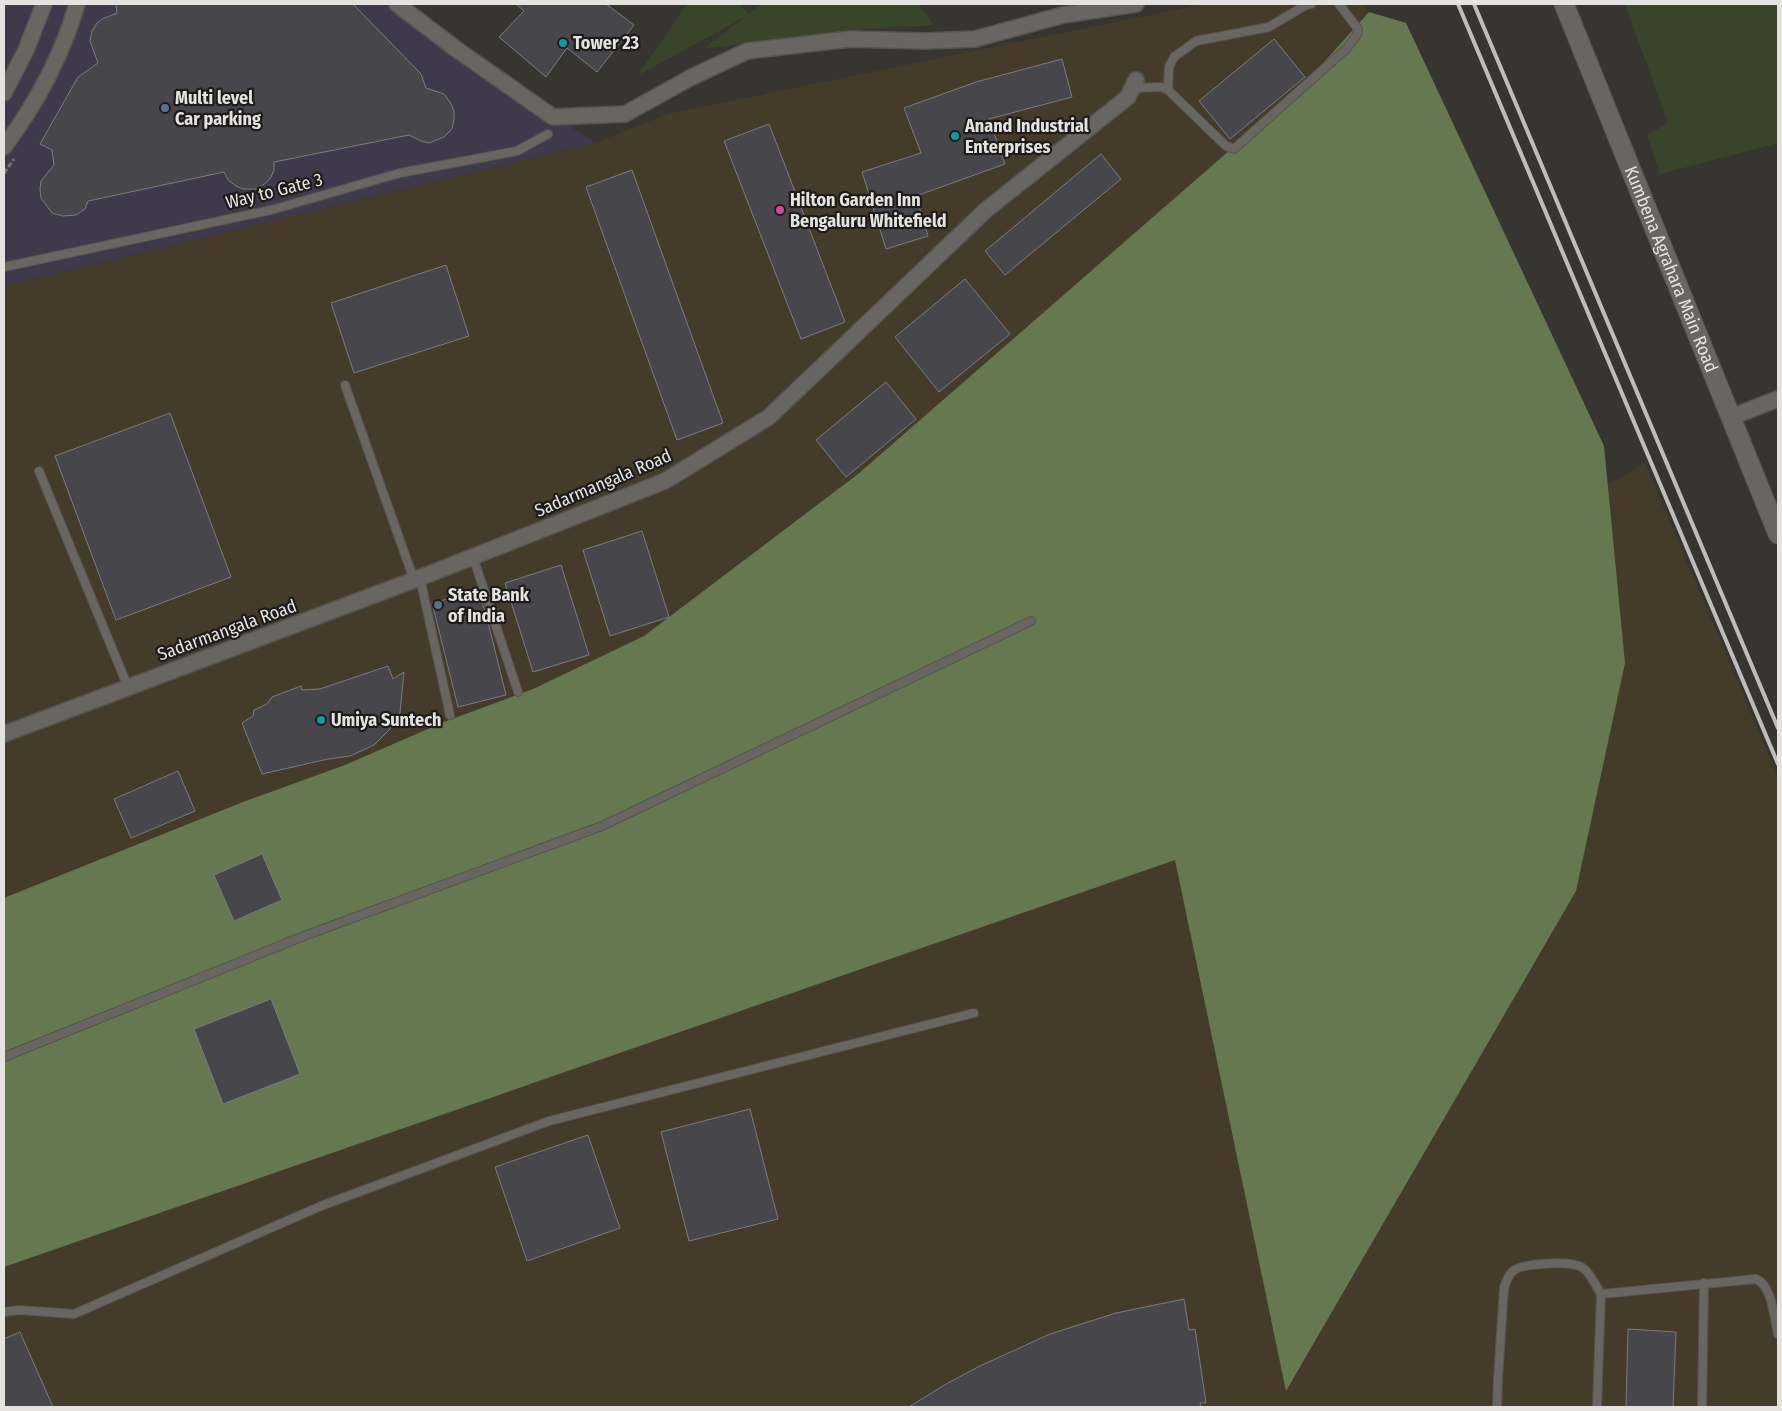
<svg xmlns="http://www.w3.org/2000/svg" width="1782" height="1411" viewBox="0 0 1782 1411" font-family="'Fira Sans Condensed',sans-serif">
<rect width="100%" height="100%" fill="#373530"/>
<path fill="#3e3a4b" d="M4,4H404L456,49L595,143L4,286Z"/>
<path fill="#453b2b" d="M1204,4H1364L1369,12L1406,23L1604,446L1607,485L1645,463L1778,777V1407H4V286L595,143L667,114Z"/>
<g fill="#39452a">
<path d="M687,4H739L749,14L762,4H919L934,25L847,30L703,49L745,17L638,75Z"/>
<path d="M1625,4H1778V143L1660,174L1647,135L1668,123Z"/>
</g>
<path fill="#667850" d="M1369,12L1406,23L1604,446L1625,663L1576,891L1286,1391L1175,860L4,1267V898L243,802L345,765L444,722L533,689L644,636L858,474L1300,89Z"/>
<g fill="#46464b" stroke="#7b7b80">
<path d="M116,4H353L421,74L426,88L444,94L450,102L454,111V120L452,129L444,137L429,143L421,141L409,135L274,162V170L271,177L267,182L257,189H243L236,186L229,181L224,172L88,201L85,209L76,215L63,216L52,213L41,198L40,189L41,181L54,165L52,150L40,144L78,77L98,63L90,41L92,31L97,23L102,19L117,13Z"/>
<path d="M516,4H606L634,25L597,72L567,48L546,77L499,37L524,11Z"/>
<path d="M1274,39L1305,77L1230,139L1199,101Z"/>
<path d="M1062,59L1072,97L989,119L1005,164L916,196L928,236L886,249L862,172L921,153L904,108L976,82Z"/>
<path d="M769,124L845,322L801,339L724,141Z"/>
<path d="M1101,154L1121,179L1005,275L985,251Z"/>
<path d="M632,170L723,423L677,440L586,187Z"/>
<path d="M446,265L469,336L354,373L331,303Z"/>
<path d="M965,279L1010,334L939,392L895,337Z"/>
<path d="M886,382L916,419L846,477L816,440Z"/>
<path d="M170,413L231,577L116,620L55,456Z"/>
<path d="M642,531L669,617L610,636L583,550Z"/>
<path d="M561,565L589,655L533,672L505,583Z"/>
<path d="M478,591L486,614L506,695L458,707L432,603Z"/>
<path d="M388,666L393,679L404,672L400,713L390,729L374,745L350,756L328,759L262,774L242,723L253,716L254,710L267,704L272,697L301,686L302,690L320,689Z"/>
<path d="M178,771L195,811L131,838L114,799Z"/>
<path d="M262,854L282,900L234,921L214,875Z"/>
<path d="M271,999L300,1074L223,1104L194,1029Z"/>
<path d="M750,1109L778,1219L689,1241L661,1132Z"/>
<path d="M588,1135L620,1228L527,1261L495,1167Z"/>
<path d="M1184,1299L1189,1330L1195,1329L1206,1403H1200L1201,1407H909L946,1384L980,1366L1050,1334L1116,1313Z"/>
<path d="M1628,1329L1676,1332L1673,1407H1626Z"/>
<path d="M20,1332L53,1407H4V1339Z"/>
</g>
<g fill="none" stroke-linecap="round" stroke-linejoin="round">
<g stroke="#565450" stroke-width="10">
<g id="service">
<path d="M1133,88L1161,87L1168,90L1226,146L1234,149L1346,49L1357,35L1358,29L1339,4"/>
<path d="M1168,90L1169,67L1174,57L1196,41L1269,27L1306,5L1311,4"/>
<path d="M4,267L271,210L400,173L517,151L548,134"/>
<path d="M345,385L414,580"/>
<path d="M39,471L128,687"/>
<path d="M473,557L518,692"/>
<path d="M420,578L450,715"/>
<path d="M4,1057L304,936L602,826L1031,621"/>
<path d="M4,1312L19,1310L74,1314L321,1206L549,1121L974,1013"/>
<path d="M1497,1407L1498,1379L1504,1288C1506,1282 1508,1275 1513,1271C1524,1263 1572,1260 1583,1268C1591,1274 1596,1286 1601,1294"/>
<path d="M1597,1407L1601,1294L1756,1279C1772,1285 1774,1318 1778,1334"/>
<path d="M1702,1407L1704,1283"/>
</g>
</g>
<g stroke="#565450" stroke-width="18">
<g id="minor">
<path d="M397,4L456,49L553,117L625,114L690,78L747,51L850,39L924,41L975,39L1063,15L1136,4"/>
<path d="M4,93L26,50L44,4"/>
<path d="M4,147C36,104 62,56 77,4"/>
<path d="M1731,417L1778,399"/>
<path d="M4,734L414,580L665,481L769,417L986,210L1128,97L1136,80"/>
</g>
</g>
<g stroke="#565450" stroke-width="21">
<g id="tertiary">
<path id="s1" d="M1564,4L1778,534"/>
</g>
</g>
<path stroke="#767470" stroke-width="3" stroke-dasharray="5 2.5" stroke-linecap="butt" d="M4,173L14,159"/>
<use href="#service" stroke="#696661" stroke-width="8"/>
<use href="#minor" stroke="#696661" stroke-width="15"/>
<use href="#tertiary" stroke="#696661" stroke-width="19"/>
<g stroke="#bfbdb9" stroke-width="4">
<path d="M1458,4L1778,764"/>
<path d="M1474,4L1778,728"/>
</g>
</g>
<g fill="#0f9aa8" stroke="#1e1c1a" stroke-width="2">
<circle cx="563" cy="43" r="5"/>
<circle cx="955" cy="136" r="5"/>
<circle cx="321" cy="720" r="5"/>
</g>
<g fill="#5c6f8a" stroke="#1e1c1a" stroke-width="2">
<circle cx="165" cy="108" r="5"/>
<circle cx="438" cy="605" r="5"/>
</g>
<circle fill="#d1479c" stroke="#1e1c1a" stroke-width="2" cx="780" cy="210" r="5"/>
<g text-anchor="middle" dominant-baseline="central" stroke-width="4.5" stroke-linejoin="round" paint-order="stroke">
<g font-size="18" font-weight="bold" fill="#e5e3e0" stroke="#1e1c1a" text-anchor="start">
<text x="573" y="43">Tower 23</text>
<text x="175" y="98">Multi level<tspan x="175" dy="21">Car parking</tspan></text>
<text x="965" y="126">Anand Industrial<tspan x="965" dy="21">Enterprises</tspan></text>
<text x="790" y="200">Hilton Garden Inn<tspan x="790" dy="21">Bengaluru Whitefield</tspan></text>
<text x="448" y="595">State Bank<tspan x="448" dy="21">of India</tspan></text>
<text x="331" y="720">Umiya Suntech</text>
</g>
<g font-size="18" fill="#e5e3e0" stroke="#1e1c1a">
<text transform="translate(274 191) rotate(-14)">Way to Gate 3</text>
<text stroke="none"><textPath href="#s1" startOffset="286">Kumbena Agrahara Main Road</textPath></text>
<text transform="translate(603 483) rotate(-23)">Sadarmangala Road</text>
<text transform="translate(227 630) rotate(-20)">Sadarmangala Road</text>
</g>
</g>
<rect width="1782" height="1411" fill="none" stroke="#e5e3e0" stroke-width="10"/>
</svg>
